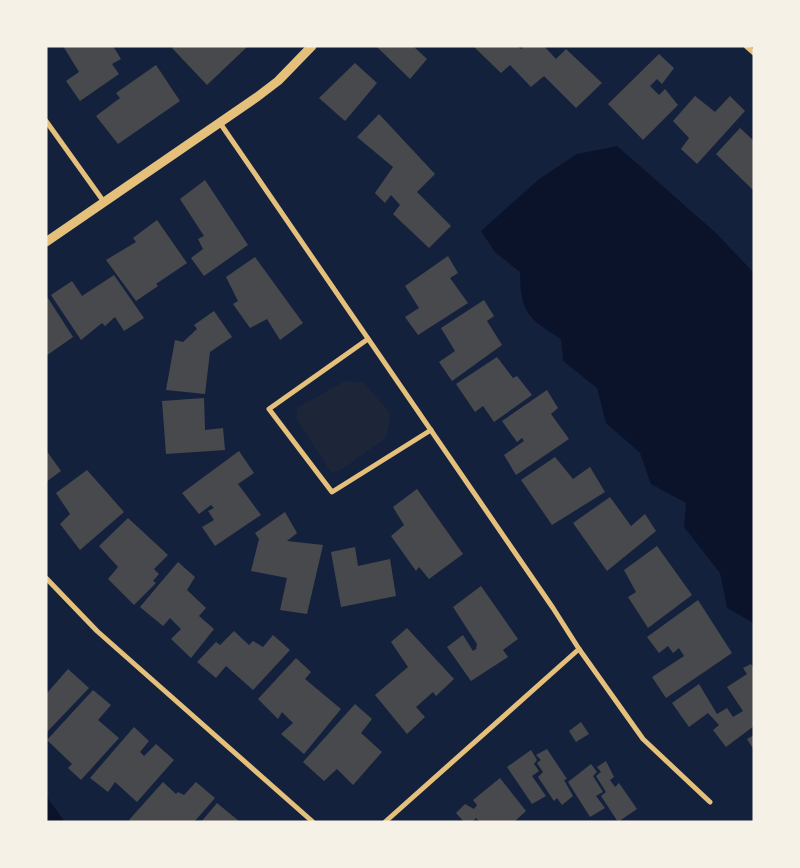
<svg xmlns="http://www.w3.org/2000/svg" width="800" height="868" viewBox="0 0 800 868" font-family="Literata,serif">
<rect width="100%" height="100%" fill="#14213d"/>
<path fill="#1d2539" d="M345,381L363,382L391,414L386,438L339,471L331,472L297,420V408Z"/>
<g fill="#0b132b">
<path d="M617,146L716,233L754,273V623L727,608L720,573L684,527L686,503L651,484L640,453L606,423L597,388L563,361L561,339C528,318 520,313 520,272L495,252L481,231L539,179L577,154Z"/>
<path d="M46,796L47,797L65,822H46Z"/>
</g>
<g fill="#48494c">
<path d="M63,46H113L121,59L112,64L119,74L80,101L66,81L79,72Z"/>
<path d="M175,46H248L207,85L172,48Z"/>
<path d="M376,46H413L427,59L410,79Z"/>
<path d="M473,46H517L521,49L524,46H544L556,59L566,49L602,83L576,108L544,76L531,87L510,65L501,73Z"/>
<path d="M659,54L674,68L662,84L657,79L650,86L659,95L665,89L678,105L643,140L608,104Z"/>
<path d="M355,63L377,83L345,121L319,98Z"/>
<path d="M156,65L180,101L118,144L96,116L120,98L116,93Z"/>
<path d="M695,96L715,112L730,96L745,111L697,164L681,149L689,138L673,121Z"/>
<path d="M379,114L435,174L417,192L451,226L429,248L393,214L400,205L391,195L385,203L375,193L393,167L357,137Z"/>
<path d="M740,128L754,141V191L716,154Z"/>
<path d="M205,180L248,245L204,276L191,258L203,249L198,239L204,236L180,199Z"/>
<path d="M157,220L187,263L156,284L158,286L136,301L106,260L136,242L133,238Z"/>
<path d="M448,256L458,273L450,278L468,303L418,335L405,317L419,308L405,286Z"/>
<path d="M255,257L303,323L280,340L267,319L250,328L233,304L238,301L226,277Z"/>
<path d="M114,275L144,318L124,331L115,317L105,326L102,323L81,340L51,295L72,281L82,296Z"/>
<path d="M46,295L73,337L46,356Z"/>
<path d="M484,300L494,316L487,321L502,345L452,381L439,362L455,351L441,328Z"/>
<path d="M214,311L232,337L210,352L205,394L166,390L175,340L183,342L197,329L194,325Z"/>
<path d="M497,357L513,378L517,376L532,395L494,422L483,406L475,412L456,384Z"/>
<path d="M547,390L558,408L551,414L569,439L516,475L504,455L524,441L522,438L517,442L502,421Z"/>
<path d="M204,398L205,430L223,428L225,450L166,454L162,401Z"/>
<path d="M46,450L61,471L46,482Z"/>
<path d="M239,451L254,473L238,484L261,515L215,546L202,527L214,520L208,511L214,508L211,505L199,514L182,493Z"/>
<path d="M555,457L573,479L590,467L605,492L552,525L521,480Z"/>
<path d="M87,470L124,512L80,550L60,524L70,514L56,493Z"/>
<path d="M417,489L463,554L429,579L419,567L416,571L391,536L404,525L393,507Z"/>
<path d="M610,497L631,526L645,514L656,531L607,571L573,523Z"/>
<path d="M285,512L297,533L287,541L323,545L307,614L280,610L287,578L251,571L259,539L255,533Z"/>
<path d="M128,518L168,555L154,569L159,574L153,581L156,583L134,605L108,579L118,567L99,546Z"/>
<path d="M657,546L692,595L648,628L628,597L636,592L624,570Z"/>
<path d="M355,547L358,566L390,559L396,596L341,607L331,552Z"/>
<path d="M178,562L195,577L187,590L206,608L199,616L214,629L191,658L171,639L181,629L170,618L163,626L140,607Z"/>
<path d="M481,586L518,639L503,650L508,657L471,681L447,647L463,635L473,651L476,649L477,644L453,607Z"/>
<path d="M698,600L732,653L666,698L652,677L684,656L679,648L673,653L668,646L659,653L647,637Z"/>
<path d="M407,628L454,679L436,696L433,692L416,707L425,717L407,734L375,695L408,667L391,642Z"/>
<path d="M234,631L249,645L253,641L263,647L273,635L290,650L253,690L226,666L216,678L197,662L216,642L220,645Z"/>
<path d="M296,658L311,672L305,679L341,709L304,754L281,734L293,723L282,712L278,719L258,699Z"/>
<path d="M751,664L754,668V726L726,747L713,730L719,725L708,713L689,727L672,703L699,684L717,714L727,708L733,717L743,711L727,687L747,674L743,668Z"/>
<path d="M68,669L89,688L46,733V691L48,692Z"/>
<path d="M93,690L111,705L98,720L119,738L81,780L68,768L72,764L47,740Z"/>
<path d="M355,704L372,719L361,733L382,752L353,785L337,769L324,781L303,762Z"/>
<path d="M581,722L589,734L576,742L569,731Z"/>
<path d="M134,727L149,741L140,752L144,756L156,744L174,760L137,802L115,782L108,792L90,778Z"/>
<path d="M754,735V750L747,739Z"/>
<path d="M547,749L567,779L564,780L573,796L562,805L557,798L554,801L538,777L543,772L537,763L541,760L536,755Z"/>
<path d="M531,750L537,760L534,764L539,771L532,776L546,796L532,804L507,767Z"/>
<path d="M606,761L614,777L610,780L615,787L619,783L637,809L618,822L601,796L606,792L596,776L601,772L597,767Z"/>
<path d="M591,764L597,772L593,776L603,792L596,796L605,808L590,817L568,782Z"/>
<path d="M500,778L526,811L514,822H480L476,818L472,822H464L456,813L465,804L474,809L477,805L473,800Z"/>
<path d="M163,782L176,794L178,792L184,795L196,782L215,798L194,822H131L129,820Z"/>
<path d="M217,803L240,822H201Z"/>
</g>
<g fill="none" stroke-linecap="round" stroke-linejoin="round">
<g stroke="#e5c07b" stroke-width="5">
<path d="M746,46L754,53"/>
<path d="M46,121L104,202"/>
<path d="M220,123L553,608L579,649L643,739L710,802"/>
<path d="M368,339L269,409L332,492L431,430"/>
<path d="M46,578L97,631L313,822"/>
<path d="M385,822L579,649"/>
</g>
<path stroke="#e5c07b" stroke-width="9" d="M46,242L257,97L278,81L312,46"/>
</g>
<rect width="800" height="868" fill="none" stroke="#f6f1e7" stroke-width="95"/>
</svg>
